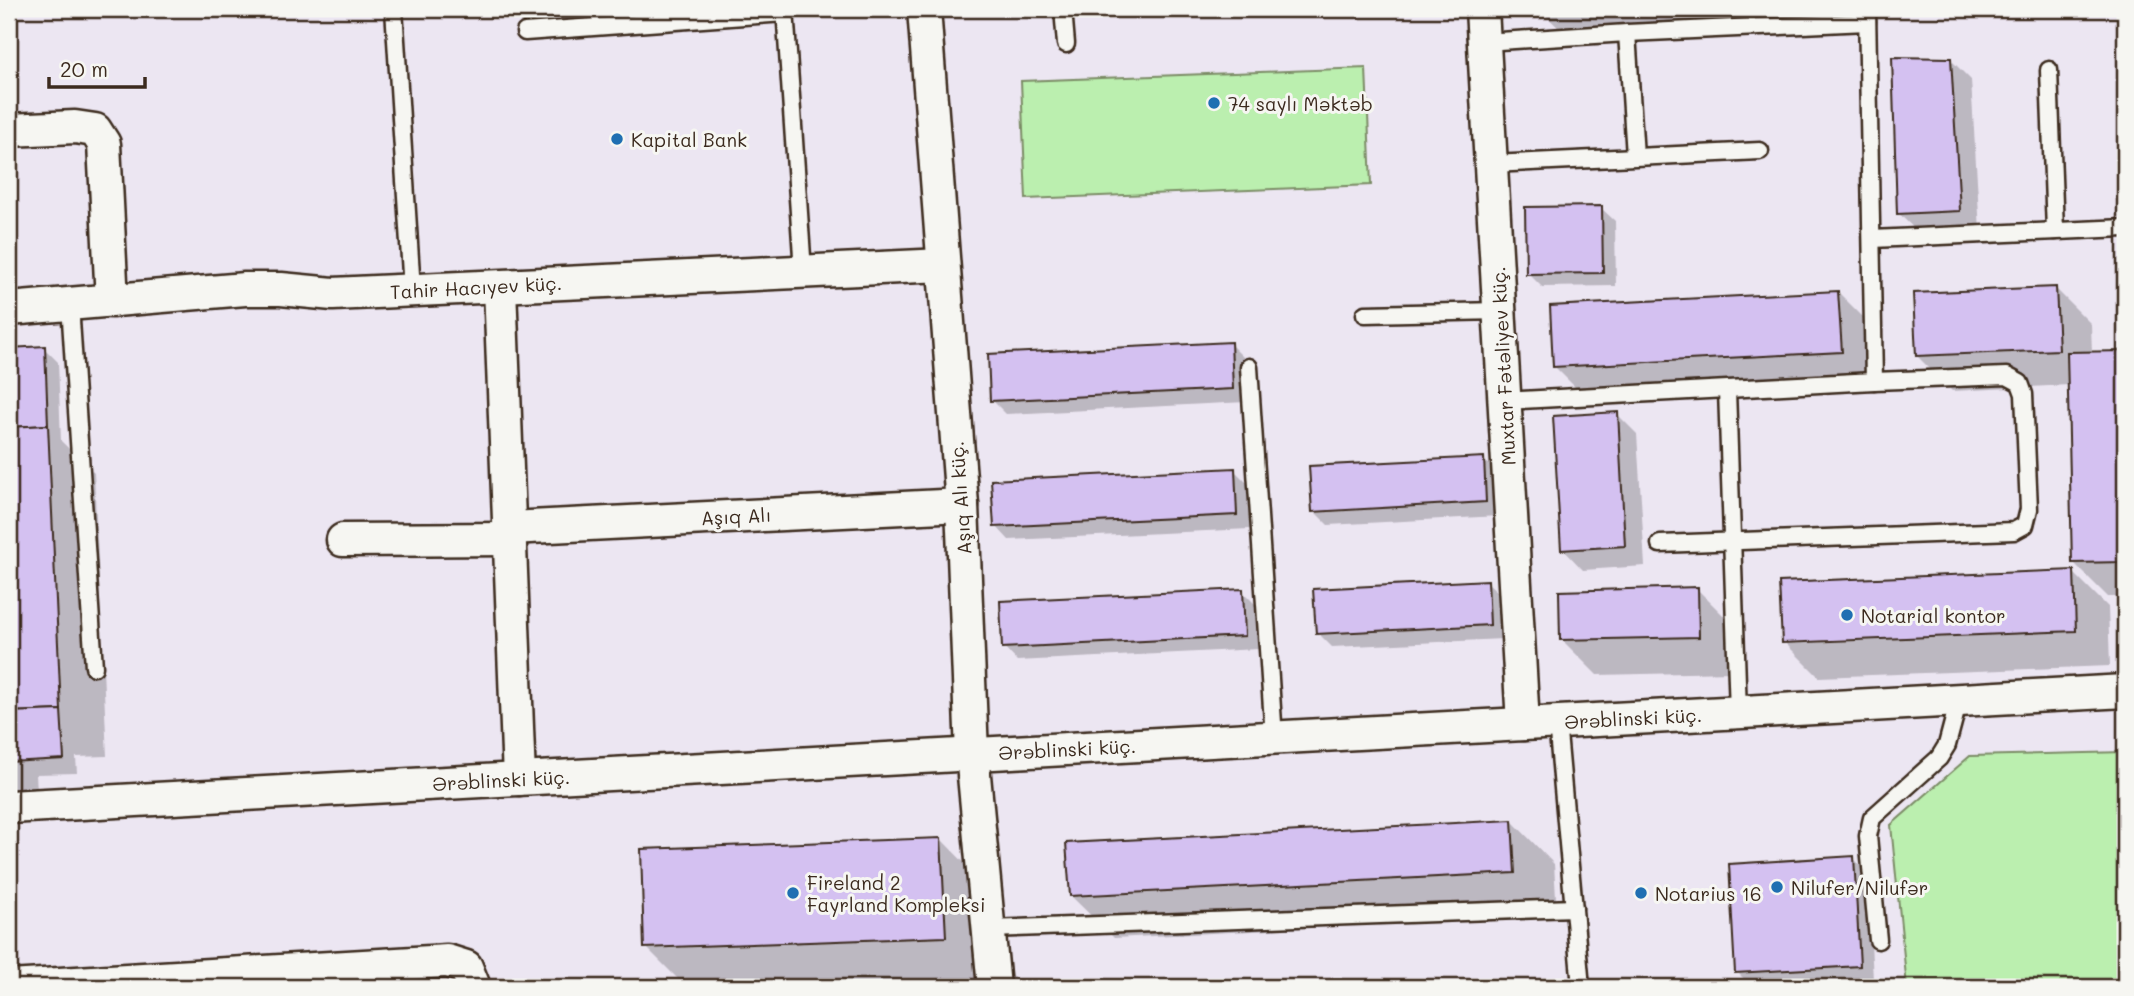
<svg xmlns="http://www.w3.org/2000/svg" width="2134" height="996" viewBox="0 0 2134 996" font-family="Mali,sans-serif">
<rect width="100%" height="100%" fill="#ece6f2"/>
<filter id="ink" filterUnits="userSpaceOnUse"><feTurbulence type="fractalNoise" baseFrequency=".0143" numOctaves="2"/><feDisplacementMap in="SourceGraphic" scale="14" xChannelSelector="R" yChannelSelector="G"/><feConvolveMatrix kernelMatrix="1 2 1 2 8 2 1 2 1" color-interpolation-filters="sRGB"/></filter>
<g filter="url(#ink)">
<g fill="#bbefaf" stroke="#7b8c66" stroke-width="2">
<path d="M1366,68L1371,185L1026,199L1021,81Z"/>
<path d="M2125,752V987H1907L1891,825L1970,756Z"/>
</g>
<g fill="#0003">
<path d="M1539,9H1854L1855,16L1563,32Z"/>
<path d="M1951,60L1971,80L1980,231L1919,233L1898,213Z"/>
<path d="M1601,208L1615,221L1616,286L1542,287L1528,273Z"/>
<path d="M2056,289L2091,324L2092,353L2125,352V597H2108L2073,562L2069,385L1952,391L1917,356Z"/>
<path d="M1838,292L1873,327L1876,387L1590,402L1555,367Z"/>
<path d="M1230,344L1244,358L1246,402L1006,414L992,400Z"/>
<path d="M44,348L58,362L61,441L94,473L107,756L76,757L77,773L36,774L38,808L9,809V349Z"/>
<path d="M1617,414L1637,434L1645,566L1583,570L1563,549Z"/>
<path d="M1483,459L1497,473L1499,516L1328,525L1314,511Z"/>
<path d="M1234,470L1248,484L1250,529L1009,540L996,526Z"/>
<path d="M2073,572L2108,607L2110,666L1819,677L1784,642Z"/>
<path d="M1487,582L1501,595L1503,639L1332,647L1318,633Z"/>
<path d="M1697,589L1732,624L1733,672L1597,675L1562,640Z"/>
<path d="M1242,591L1256,605L1258,649L1017,661L1004,647Z"/>
<path d="M1512,821L1554,864L1557,915L1114,938L1071,896Z"/>
<path d="M941,839L987,886L991,982L866,987H686L646,947Z"/>
<path d="M1853,858L1867,872L1873,979L1751,986L1737,972Z"/>
</g>
<g fill="#d4c1f1" stroke="#3b2a1e" stroke-width="2">
<path d="M1892,57L1951,58L1960,211L1897,214Z"/>
<path d="M1602,206L1603,273L1526,274L1525,207Z"/>
<path d="M2056,287L2059,350L1916,356L1913,293Z"/>
<path d="M1838,291L1842,352L1553,367L1550,306Z"/>
<path d="M1231,342L1233,389L990,401L988,354Z"/>
<path d="M45,346L48,425L9,427V348Z"/>
<path d="M2125,351V562L2072,563L2067,352Z"/>
<path d="M1618,412L1625,546L1561,550L1553,416Z"/>
<path d="M48,425L61,710L9,712V427Z"/>
<path d="M1484,457L1486,502L1312,512L1309,466Z"/>
<path d="M1235,468L1237,515L994,527L991,480Z"/>
<path d="M2074,570L2076,631L1782,643L1779,582Z"/>
<path d="M1488,580L1490,625L1316,634L1313,589Z"/>
<path d="M1698,587L1699,637L1560,640L1559,591Z"/>
<path d="M1243,589L1245,636L1002,648L1000,601Z"/>
<path d="M61,710L64,759L9,762V712Z"/>
<path d="M1512,820L1515,873L1070,896L1066,843Z"/>
<path d="M941,838L946,937L644,948L641,849Z"/>
<path d="M1854,856L1860,966L1735,973L1729,864Z"/>
</g>
<g fill="none" stroke-linecap="round" stroke-linejoin="round">
<g stroke="#3b2a1e" stroke-width="21">
<g id="service">
<path d="M394,9L412,290"/>
<path d="M785,9L803,271"/>
<path d="M1063,9L1066,44"/>
<path d="M1867,9L1874,381"/>
<path d="M525,32L785,13"/>
<path d="M1627,33L1635,156"/>
<path d="M1484,42L1627,33L1867,22"/>
<path d="M2049,70L2055,231"/>
<path d="M1491,164L1760,151"/>
<path d="M1872,239L2125,228"/>
<path d="M70,305L94,667"/>
<path d="M1365,314L1499,311"/>
<path d="M1249,367L1274,738"/>
<path d="M1727,390L1738,712"/>
<path d="M1504,401L1874,381L2007,376L2020,383L2024,394L2029,509L2025,525L2014,531L1660,544"/>
<path d="M1557,722L1581,987"/>
<path d="M988,929L1574,908"/>
<path d="M1878,940L1868,836L1872,818L1939,758L1947,745L1959,700"/>
</g>
</g>
<g stroke="#3b2a1e" stroke-width="37">
<g id="minor">
<path d="M924,9L962,505L972,754L994,987"/>
<path d="M1482,9L1523,724"/>
<path d="M9,130L75,127L95,130L104,144L112,301"/>
<path d="M500,287L519,779"/>
<path d="M9,309L245,289H281L333,294L943,265"/>
<path d="M510,528L962,505"/>
<path d="M343,540L510,539"/>
<path d="M9,807L2125,691"/>
<path d="M9,987L447,961L466,967L474,987"/>
</g>
</g>
<use href="#service" stroke="#f6f6f2" stroke-width="16"/>
<use href="#minor" stroke="#f6f6f2" stroke-width="32"/>
</g>
</g>
<g fill="#1f6fb2" stroke="#f6f6f2" stroke-width="2.5">
<circle cx="1214" cy="103" r="7"/>
<circle cx="617" cy="139" r="7"/>
<circle cx="1847" cy="615" r="7"/>
<circle cx="1777" cy="887" r="7"/>
<circle cx="793" cy="893" r="7"/>
<circle cx="1641" cy="893" r="7"/>
</g>
<g text-anchor="middle" dominant-baseline="central" stroke-width="6" stroke-linejoin="round" paint-order="stroke">
<g font-size="19" fill="#3b2a1e" stroke="#f6f6f2" text-anchor="start">
<text x="1228" y="103">74 saylı Məktəb</text>
<text x="631" y="139">Kapital Bank</text>
<text x="1861" y="615">Notarial kontor</text>
<text x="807" y="882">Fireland 2<tspan x="807" dy="22">Fayrland Kompleksi</tspan></text>
<text x="1791" y="887">Nilufer/Nilufər</text>
<text x="1655" y="893">Notarius 16</text>
</g>
<g font-size="19" fill="#3b2a1e" stroke="#f6f6f2">
<text transform="translate(476 287) rotate(-3)">Tahir Hacıyev küç.</text>
<text transform="translate(1503 366) rotate(-93)">Muxtar Fətəliyev küç.</text>
<text transform="translate(960 498) rotate(-94)">Aşıq Alı küç.</text>
<text transform="translate(736 516) rotate(-3)">Aşıq Alı</text>
<text transform="translate(1633 718) rotate(-3)">Ərəblinski küç.</text>
<text transform="translate(1067 749) rotate(-3)">Ərəblinski küç.</text>
<text transform="translate(501 780) rotate(-3)">Ərəblinski küç.</text>
</g>
</g>
<rect width="2134" height="996" fill="none" stroke="#f6f6f2" stroke-width="35"/>
<rect x="18" y="18" width="2099" height="961" fill="none" stroke="#3b2a1e" stroke-width="2.5" filter="url(#ink)"/>
<path d="M49 77v10h96v-10" fill="none" stroke="#3b2a1e" stroke-width="3.5"/>
<text x="60" y="77" font-size="21" fill="#3b2a1e" stroke="#f6f6f2" stroke-width="5" paint-order="stroke">20 m</text>
</svg>
